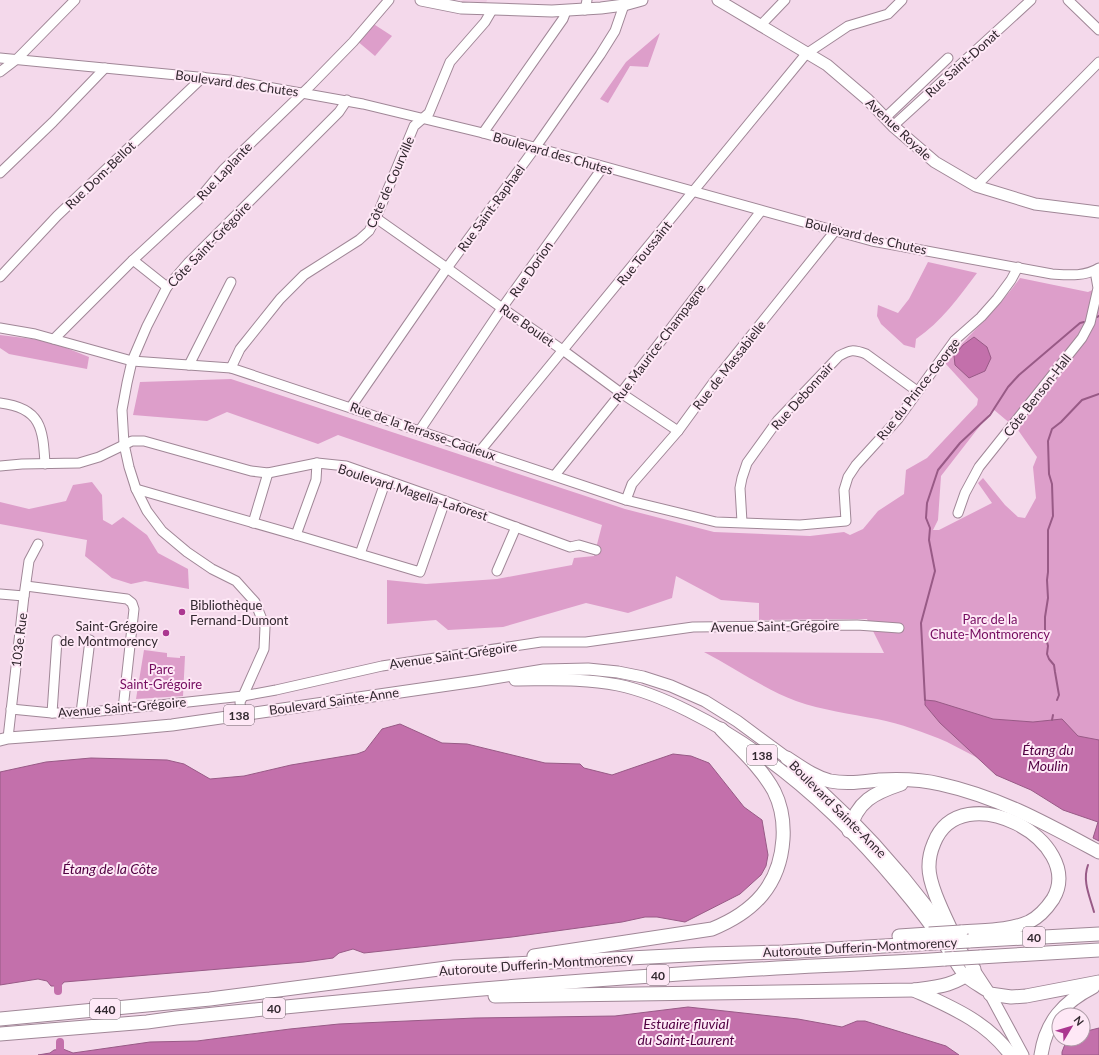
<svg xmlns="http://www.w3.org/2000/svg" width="1099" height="1055" viewBox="0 0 1099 1055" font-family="Lato,sans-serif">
<rect width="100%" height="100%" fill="#f4d9eb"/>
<path fill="#eecce2" d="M463,0H487L485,6L459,4Z"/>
<g fill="#dd9eca" fill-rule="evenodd">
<path d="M372,23L392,36L375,56L356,40Z"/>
<path d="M660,33L648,67L630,66L608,103L600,99L626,62Z"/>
<path d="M928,262L977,273C959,297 941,322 916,339L915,348L904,345L881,324L877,316L878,305L898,313L909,299Z"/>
<path d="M1020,278L1088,292L1099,287V821L947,742C924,732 901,724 877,719C850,714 822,710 796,701C764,689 735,668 704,652L884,653L867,619L759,620V603L721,600L676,576L672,598L628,613L586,603L503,627L448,630L436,620L387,624V580L426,584L497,579L572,565L574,558L594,556L602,525L338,435L318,444L227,412L207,421L133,415L140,382L231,379L625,509L714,532L810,536L844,532L850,535L863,529L878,511L904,494L906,470L927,458L977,405L978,399L945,363C969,334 998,309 1020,278ZM993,409L1018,430L1037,457L1033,467L1036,498L1025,518L1018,517L1005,505L983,478L978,483L992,503L939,530H933L938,520L941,476Z"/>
<path d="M0,335L49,341L89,357L87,369L9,354L0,348Z"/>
<path d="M92,482L102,495L103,520L112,525L123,517L147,535L158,553L188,569L189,589L145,581L131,584L112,578L85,556L87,540L0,524V502L29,509L66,501L73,485Z"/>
<path d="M144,650L167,653V657L180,658V656H185L183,696L136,699Z"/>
</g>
<g fill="#c370ab" stroke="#985a86">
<path d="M974,337L987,347L991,358L985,371L969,378L955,365L954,356L963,345Z"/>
<path d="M925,700L935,701L993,719L1033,722L1062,719L1078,736L1099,740V841L1093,838L1098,822L1063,810L1031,790L996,775L940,723L925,705Z"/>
<path d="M400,724L442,743L467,744L545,763L580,764L584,768L612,775L673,754L691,756L709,763L744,807L762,820L768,855L766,866L761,875L740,894L685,922L657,917H645L622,922L512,937L364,953L353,949L339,953L333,958L304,962L64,982C61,987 57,986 51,986L47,981L38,979L0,985V772L46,762L91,758L167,760L184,764L210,779L244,776L291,765L357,754L365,751L382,729Z"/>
<path d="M688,1007L798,1019L842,1027L857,1021H865L946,1046L959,1055H38L50,1053L54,1050L63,1049L73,1053L150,1042L197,1041L290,1029L339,1024L475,1018L615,1016Z"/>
<path d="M1099,1028V1055H1062V1052L1067,1039H1083V1032Z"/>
</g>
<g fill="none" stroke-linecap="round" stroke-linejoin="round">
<g stroke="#985a86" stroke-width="2">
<path d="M1097,317L1099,316"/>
<path d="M925,700L921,623L935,571L929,540L930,528L926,518L927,503L938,470L960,443L990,415L1008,387L1019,375L1080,323L1084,322"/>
<path d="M1057,700L1059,695L1055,672L1054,665L1049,659L1047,654L1048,646L1045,633V617L1048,598L1047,580L1048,572V530L1053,516L1052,484L1049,474L1048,441L1052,429L1061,422L1082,400L1099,394"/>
<path d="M1052,720L1053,715"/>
<path d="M1088,865C1082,881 1090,897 1094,912"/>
</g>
<g stroke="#c370ab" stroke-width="8">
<path d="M58,986V991"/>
<path d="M60,1042V1049"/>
</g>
<g stroke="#a08797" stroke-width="11">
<g id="minor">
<path d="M1068,0L1099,30"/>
<path d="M585,10L587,0"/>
<path d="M760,26L785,0"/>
<path d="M0,58L229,80L363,104L483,133L872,241L1052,274C1067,275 1085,277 1099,268"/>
<path d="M0,72L17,59L75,0"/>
<path d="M885,118L948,58"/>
<path d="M893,126L1031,0"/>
<path d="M483,133L563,19L566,11"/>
<path d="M0,173L53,122L105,68"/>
<path d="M976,186L1099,62"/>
<path d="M376,218L447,268L502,308L564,351L621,393L678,431"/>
<path d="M133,260L167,287"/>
<path d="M0,277L57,216L203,77"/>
<path d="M0,328L35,334L132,361L231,368L626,500L716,522L800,525L846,521L844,490L848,477L856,465L898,419L955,340L981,317L997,299L1011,280L1018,267"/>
<path d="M54,339L133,260L199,199L223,170L310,86L353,42L389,0"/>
<path d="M189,365L231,282"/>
<path d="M231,368L240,349L280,299L304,275L359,240L369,231L376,218L414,126L429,113L450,62L485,22L492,10"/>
<path d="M0,403C41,408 43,428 45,464"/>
<path d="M351,407L447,268L535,148L600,55L615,31L624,5"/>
<path d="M420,430L502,308L603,167"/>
<path d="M480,451L806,54L848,26L888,14L902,0"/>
<path d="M0,466L22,464L79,463L99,457L132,441H144L251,471L268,473L317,463L346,466L445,501L570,547L579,545L596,550"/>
<path d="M555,475L621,393L761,211"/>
<path d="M136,489L296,535L420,572L445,501"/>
<path d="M626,500L632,484L678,431L713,383L835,231"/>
<path d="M958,513L965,493L979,467L1082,338L1090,323L1098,288L1095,271"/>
<path d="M742,522L740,488L742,478L747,463L778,420L839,356C850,350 853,349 866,354L917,391"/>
<path d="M253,523L268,473"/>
<path d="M296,535L316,480L317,463"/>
<path d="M360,554L386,480"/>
<path d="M497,571L516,527"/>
<path d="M26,586L127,599L132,603L134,609L123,709"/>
<path d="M0,594L24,596"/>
<path d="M11,709L52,713H81L179,703L243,696L276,690L382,666L541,642H586L693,627L857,625L899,628"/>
<path d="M52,713L57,640"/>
<path d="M81,713L90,640"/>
<path d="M241,714L240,702L243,696L264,649L265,627L255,602L236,581L212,569L187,552L162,531L147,511L136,489L129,467L124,444L122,410L127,383L132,361L147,326L167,287L188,263L339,112L347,100"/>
<path d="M8,738L24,596L29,561L38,544"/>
</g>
</g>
<g stroke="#a08797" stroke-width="13">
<g id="major">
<path d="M421,0L461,8L552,11L601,8L624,5L642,0"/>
<path d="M718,0L827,65L868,100L893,126L935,162L976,186L1035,204L1099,212"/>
<path d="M515,680C550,680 584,678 618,685C642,690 666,700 688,711C771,752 841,816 899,886C916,906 932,927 947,949C953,957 958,969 965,976C971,982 979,986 985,990"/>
<path d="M0,740L8,738L118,730L172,725L476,681L544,670L588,669L618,672L643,677L671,686L705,701L737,721L787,758L852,820L875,844L903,876L957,944L990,994L1023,1055"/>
</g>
</g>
<g stroke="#a08797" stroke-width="15">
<g id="highway">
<path d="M787,758C801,767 814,777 830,781C846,784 862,782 879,780C899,779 920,779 940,784C999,797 1047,824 1099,852"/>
<path d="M849,831C857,801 874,793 901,784"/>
<path d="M899,936L929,934"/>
<path d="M969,941L1099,934"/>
<path d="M957,943C949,924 928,886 929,866C929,858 931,850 934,843C961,774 1087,841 1053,899C1047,908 1039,917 1029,922C1009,931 983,930 961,932"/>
<path d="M534,956L712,929C754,912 780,885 783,839C784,823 781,805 774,791C761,767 739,748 721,729"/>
<path d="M980,957L1099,950"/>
<path d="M914,990C951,1007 986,1021 1011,1055"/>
<path d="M990,994L1011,997L1026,996L1099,982"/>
<path d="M495,996L914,990C938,987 955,986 974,969"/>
<path d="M0,1019L210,999L454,967L708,954L783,952L934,943"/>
<path d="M0,1034L147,1022L176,1018C340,1001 503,986 666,975C759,968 852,965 945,959"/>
<path d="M1041,1055C1046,1021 1064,1002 1093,987"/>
</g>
</g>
<use href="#minor" stroke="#fff" stroke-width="9"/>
<use href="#major" stroke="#fff" stroke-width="11"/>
<use href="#highway" stroke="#fff" stroke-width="13"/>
<g stroke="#a08797" stroke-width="15" stroke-linecap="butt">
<g id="highway-bridge">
<path d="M929,934L961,932"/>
<path d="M934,943L969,941"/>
<path d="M945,959L980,957"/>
</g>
</g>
<use href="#highway-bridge" stroke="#fff" stroke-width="13"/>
</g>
<g fill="#ab3790" stroke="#fee8f6" stroke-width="1.5">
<circle cx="182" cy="612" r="4"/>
<circle cx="166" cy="633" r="4"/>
</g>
<g text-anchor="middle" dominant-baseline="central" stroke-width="4" stroke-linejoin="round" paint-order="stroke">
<g fill="#fee8f6" stroke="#6f626b" stroke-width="1">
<rect x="224" y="705" width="30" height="20" rx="3"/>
<rect x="747" y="745" width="30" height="20" rx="3"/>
<rect x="1023" y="927" width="22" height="20" rx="3"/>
<rect x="647" y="965" width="22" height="20" rx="3"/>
<rect x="263" y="998" width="22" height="20" rx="3"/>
<rect x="90" y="999" width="30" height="20" rx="3"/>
</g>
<g font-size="12" font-weight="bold" fill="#32282f">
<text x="239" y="715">138</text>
<text x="762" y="755">138</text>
<text x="1034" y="937">40</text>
<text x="658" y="975">40</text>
<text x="274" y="1008">40</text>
<text x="105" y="1009">440</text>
</g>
<g font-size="13" fill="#32282f" stroke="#fee8f6">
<text transform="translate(962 63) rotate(-42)">Rue Saint-Donat</text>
<text transform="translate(237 83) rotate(8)">Boulevard des Chutes</text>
<text transform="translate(899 129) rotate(43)">Avenue Royale</text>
<text transform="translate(553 153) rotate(16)">Boulevard des Chutes</text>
<text transform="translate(224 171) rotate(-47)">Rue Laplante</text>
<text transform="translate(100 175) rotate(-44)">Rue Dom-Bellot</text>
<text transform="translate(390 182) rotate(-66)">Côte de Courville</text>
<text transform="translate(491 208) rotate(-54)">Rue Saint-Raphael</text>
<text transform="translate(866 236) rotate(13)">Boulevard des Chutes</text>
<text transform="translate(209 244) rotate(-46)">Côte Saint-Grégoire</text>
<text transform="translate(644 253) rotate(-51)">Rue Toussaint</text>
<text transform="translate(531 269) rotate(-55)">Rue Dorion</text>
<text transform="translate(527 325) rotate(35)">Rue Boulet</text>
<text transform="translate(659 343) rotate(-53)">Rue Maurice-Champagne</text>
<text transform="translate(729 365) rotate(-52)">Rue de Massabielle</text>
<text transform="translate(918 389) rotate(-52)">Rue du Prince-George</text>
<text transform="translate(1037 395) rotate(-52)">Côte Benson-Hall</text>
<text transform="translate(802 396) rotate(-48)">Rue Debonnair</text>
<text transform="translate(423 431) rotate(19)">Rue de la Terrasse-Cadieux</text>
<text transform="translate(413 492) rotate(18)">Boulevard Magella-Laforest</text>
<text transform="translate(775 626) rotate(-1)">Avenue Saint-Grégoire</text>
<text transform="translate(19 640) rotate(-83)">103e Rue</text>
<text transform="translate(453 655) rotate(-8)">Avenue Saint-Grégoire</text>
<text transform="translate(334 701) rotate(-8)">Boulevard Sainte-Anne</text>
<text transform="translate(122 707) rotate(-5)">Avenue Saint-Grégoire</text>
<text transform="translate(838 809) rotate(45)">Boulevard Sainte-Anne</text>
<text transform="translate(860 947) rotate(-3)">Autoroute Dufferin-Montmorency</text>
<text transform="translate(536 964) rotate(-4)">Autoroute Dufferin-Montmorency</text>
</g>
<g font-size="13" fill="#32282f" stroke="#fee8f6" text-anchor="start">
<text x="190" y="605">Bibliothèque<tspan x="190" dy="15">Fernand-Dumont</tspan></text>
<text x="158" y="626" text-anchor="end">Saint-Grégoire<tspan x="158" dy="15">de Montmorency</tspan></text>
</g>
<g font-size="13" fill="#740b5f" stroke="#fee8f6">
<text x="990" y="619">Parc de la<tspan x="990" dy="15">Chute-Montmorency</tspan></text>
<text x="161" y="669">Parc<tspan x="161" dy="15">Saint-Grégoire</tspan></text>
</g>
<g font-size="14" font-style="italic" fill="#510142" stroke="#fee8f6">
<text x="1048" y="749">Étang du<tspan x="1048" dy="16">Moulin</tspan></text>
<text x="110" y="868">Étang de la Côte</text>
<text x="686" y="1023">Estuaire fluvial<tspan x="686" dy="16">du Saint-Laurent</tspan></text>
</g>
</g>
<g transform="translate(1071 1027) rotate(52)"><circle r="19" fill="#fee8f6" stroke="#ac9ba6"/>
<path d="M0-3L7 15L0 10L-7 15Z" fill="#ab3790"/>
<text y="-6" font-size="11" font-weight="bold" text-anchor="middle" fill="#32282f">N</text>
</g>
</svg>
